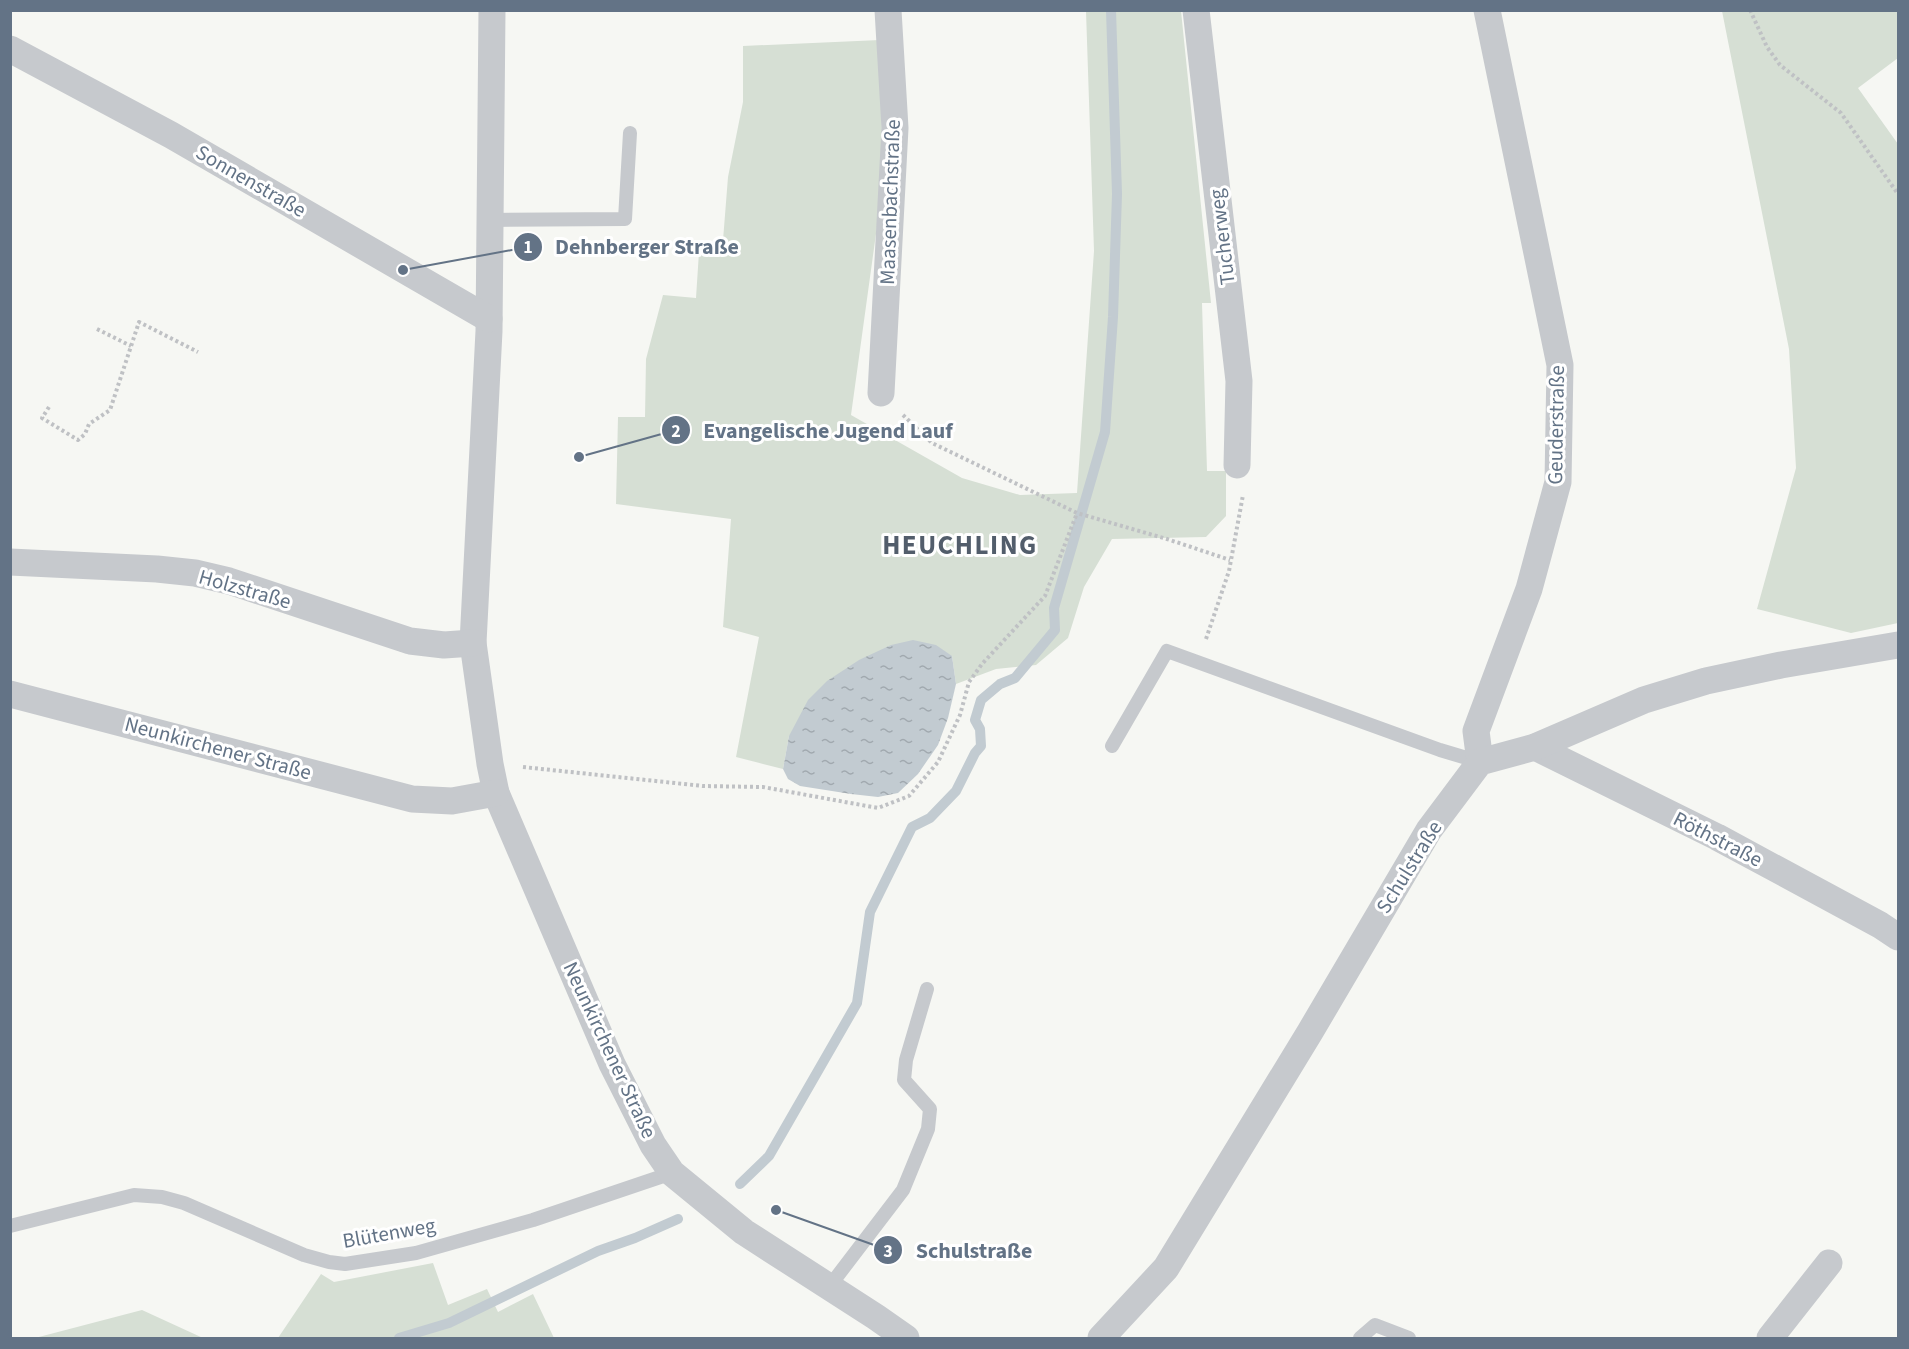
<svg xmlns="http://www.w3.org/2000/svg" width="1909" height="1349" viewBox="0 0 1909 1349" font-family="'Source Sans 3',sans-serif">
<defs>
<pattern id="water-ripples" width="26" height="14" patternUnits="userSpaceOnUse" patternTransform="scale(1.5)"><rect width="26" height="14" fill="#c2cbd1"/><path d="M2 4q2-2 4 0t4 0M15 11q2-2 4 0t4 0" fill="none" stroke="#a1a9af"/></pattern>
</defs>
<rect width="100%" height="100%" fill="#f6f7f3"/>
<g fill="#d6dfd4">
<path d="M1086,11H1181L1211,303H1202L1207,471H1226V516L1206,537L1112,539L1084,587L1068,638L1036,665L996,669L956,684L952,656L789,736L783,769L736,757L759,637L723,627L731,519L616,504L618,417H645L646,359L663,295L696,298L699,252L722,253L728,177L743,102V46L880,40L883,183L851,415L962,478L1020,495L1077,493L1094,251Z"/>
<path d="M1722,11H1898V58L1858,88L1898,144V623L1851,633L1757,609L1796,468L1789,349Z"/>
<path d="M433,1263L448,1305L487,1289L498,1312L533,1294L554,1338H278L321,1274L334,1282Z"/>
<path d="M142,1310L203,1338H35Z"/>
</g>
<path fill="url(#water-ripples)" d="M913,640L936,645L952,656L956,684L948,718L938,745L918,774L898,793L878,797L851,794L800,786L788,779L783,769L789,736L808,700L827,681L859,660L891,645Z"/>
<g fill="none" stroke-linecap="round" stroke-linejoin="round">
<g stroke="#c2cbd1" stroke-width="10">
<path d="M740,1184L769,1156L857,1003L870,912L912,827L930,818L956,791L975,753L981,746L980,729L975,720L981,700L1000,684L1015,678L1055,630L1054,608L1105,432L1113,317L1117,194L1111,10"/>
<path d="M399,1338L449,1323L598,1251L635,1238L678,1219"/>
</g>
<g stroke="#bfc1c4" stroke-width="4" stroke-dasharray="3 3" stroke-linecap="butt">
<path d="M1750,10L1767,47L1780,65L1841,113L1898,194"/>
<path d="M97,329L131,346"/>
<path d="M49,407L42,418L78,440L85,434L89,424L110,410L139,322L198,352"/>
<path d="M903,415L932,443L1077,513L1167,539L1230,560"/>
<path d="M1206,639L1229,571L1243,495"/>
<path d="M523,767L703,786L763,787L878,808L909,796L938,762L960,715L969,682L982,664L1045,596L1077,513"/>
</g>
<g stroke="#c6c9cd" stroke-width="14">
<path d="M491,220L625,219L630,133"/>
<path d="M1112,746L1167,651L1440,750L1480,762"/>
<path d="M10,1226L134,1195L162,1197L184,1203L304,1255L329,1262L345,1264L416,1253L533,1220L672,1173"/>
<path d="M829,1287L903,1190L928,1129L930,1109L904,1080L906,1060L927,989"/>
<path d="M1360,1338L1375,1325L1409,1338"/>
</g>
<g stroke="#c6c9cd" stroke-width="27">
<path d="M492,10L489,331L473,643L490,764L496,793L612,1064L653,1145L672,1173L744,1232L876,1317L906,1338"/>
<path d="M1196,10L1239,381L1237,465"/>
<path d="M10,49L171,135L489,319"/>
<path d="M881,393L895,128L888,10"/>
<path d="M10,562L157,569L195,573L229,581L410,641L444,645L473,643"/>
<path d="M10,694L412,799L452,801L496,793"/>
<path d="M1535,747L1717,837L1880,925L1898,937"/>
<path d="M1480,762L1476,731L1529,589L1558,482L1560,365L1487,10"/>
<path d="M1101,1338L1166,1268L1310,1032L1429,830L1480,762L1535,747L1644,700L1706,681L1781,665L1898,645"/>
<path d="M1770,1338L1829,1263"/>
</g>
</g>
<g text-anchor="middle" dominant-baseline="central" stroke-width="6" stroke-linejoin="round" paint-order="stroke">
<g font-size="21" fill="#637386" stroke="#fff">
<text transform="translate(251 181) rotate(30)">Sonnenstraße</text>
<text transform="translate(890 202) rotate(-88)">Maasenbachstraße</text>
<text transform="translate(1222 237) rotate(-97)">Tucherweg</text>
<text transform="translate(1556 425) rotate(-89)">Geuderstraße</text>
<text transform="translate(245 589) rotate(16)">Holzstraße</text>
<text transform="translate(218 748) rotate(15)">Neunkirchener Straße</text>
<text transform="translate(1718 839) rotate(27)">Röthstraße</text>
<text transform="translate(1409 867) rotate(-58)">Schulstraße</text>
<text transform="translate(610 1050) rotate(65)">Neunkirchener Straße</text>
<text transform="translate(389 1233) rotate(-10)">Blütenweg</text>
</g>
<g font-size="27" font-weight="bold" letter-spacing="1.5" fill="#525d6b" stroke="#fff">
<text x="960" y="545">HEUCHLING</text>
</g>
</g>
<path fill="none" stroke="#637386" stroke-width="2" d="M403 270L528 247M579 457L676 430M776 1210L888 1250"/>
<g fill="#637386" stroke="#fff" stroke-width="2">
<circle cx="403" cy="270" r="6"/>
<circle cx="579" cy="457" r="6"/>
<circle cx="776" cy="1210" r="6"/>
<circle cx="528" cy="247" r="15"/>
<circle cx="676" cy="430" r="15"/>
<circle cx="888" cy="1250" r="15"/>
</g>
<g font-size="18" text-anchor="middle" font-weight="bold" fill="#fff">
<text x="528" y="253">1</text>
<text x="676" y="437">2</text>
<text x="888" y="1257">3</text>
</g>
<g font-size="22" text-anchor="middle" font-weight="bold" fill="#637386" stroke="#fff" stroke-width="6" stroke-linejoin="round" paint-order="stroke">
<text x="647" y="254">Dehnberger Straße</text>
<text x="828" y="438">Evangelische Jugend Lauf</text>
<text x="974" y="1258">Schulstraße</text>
</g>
<rect width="1909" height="1349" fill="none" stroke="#637386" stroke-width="24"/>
</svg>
